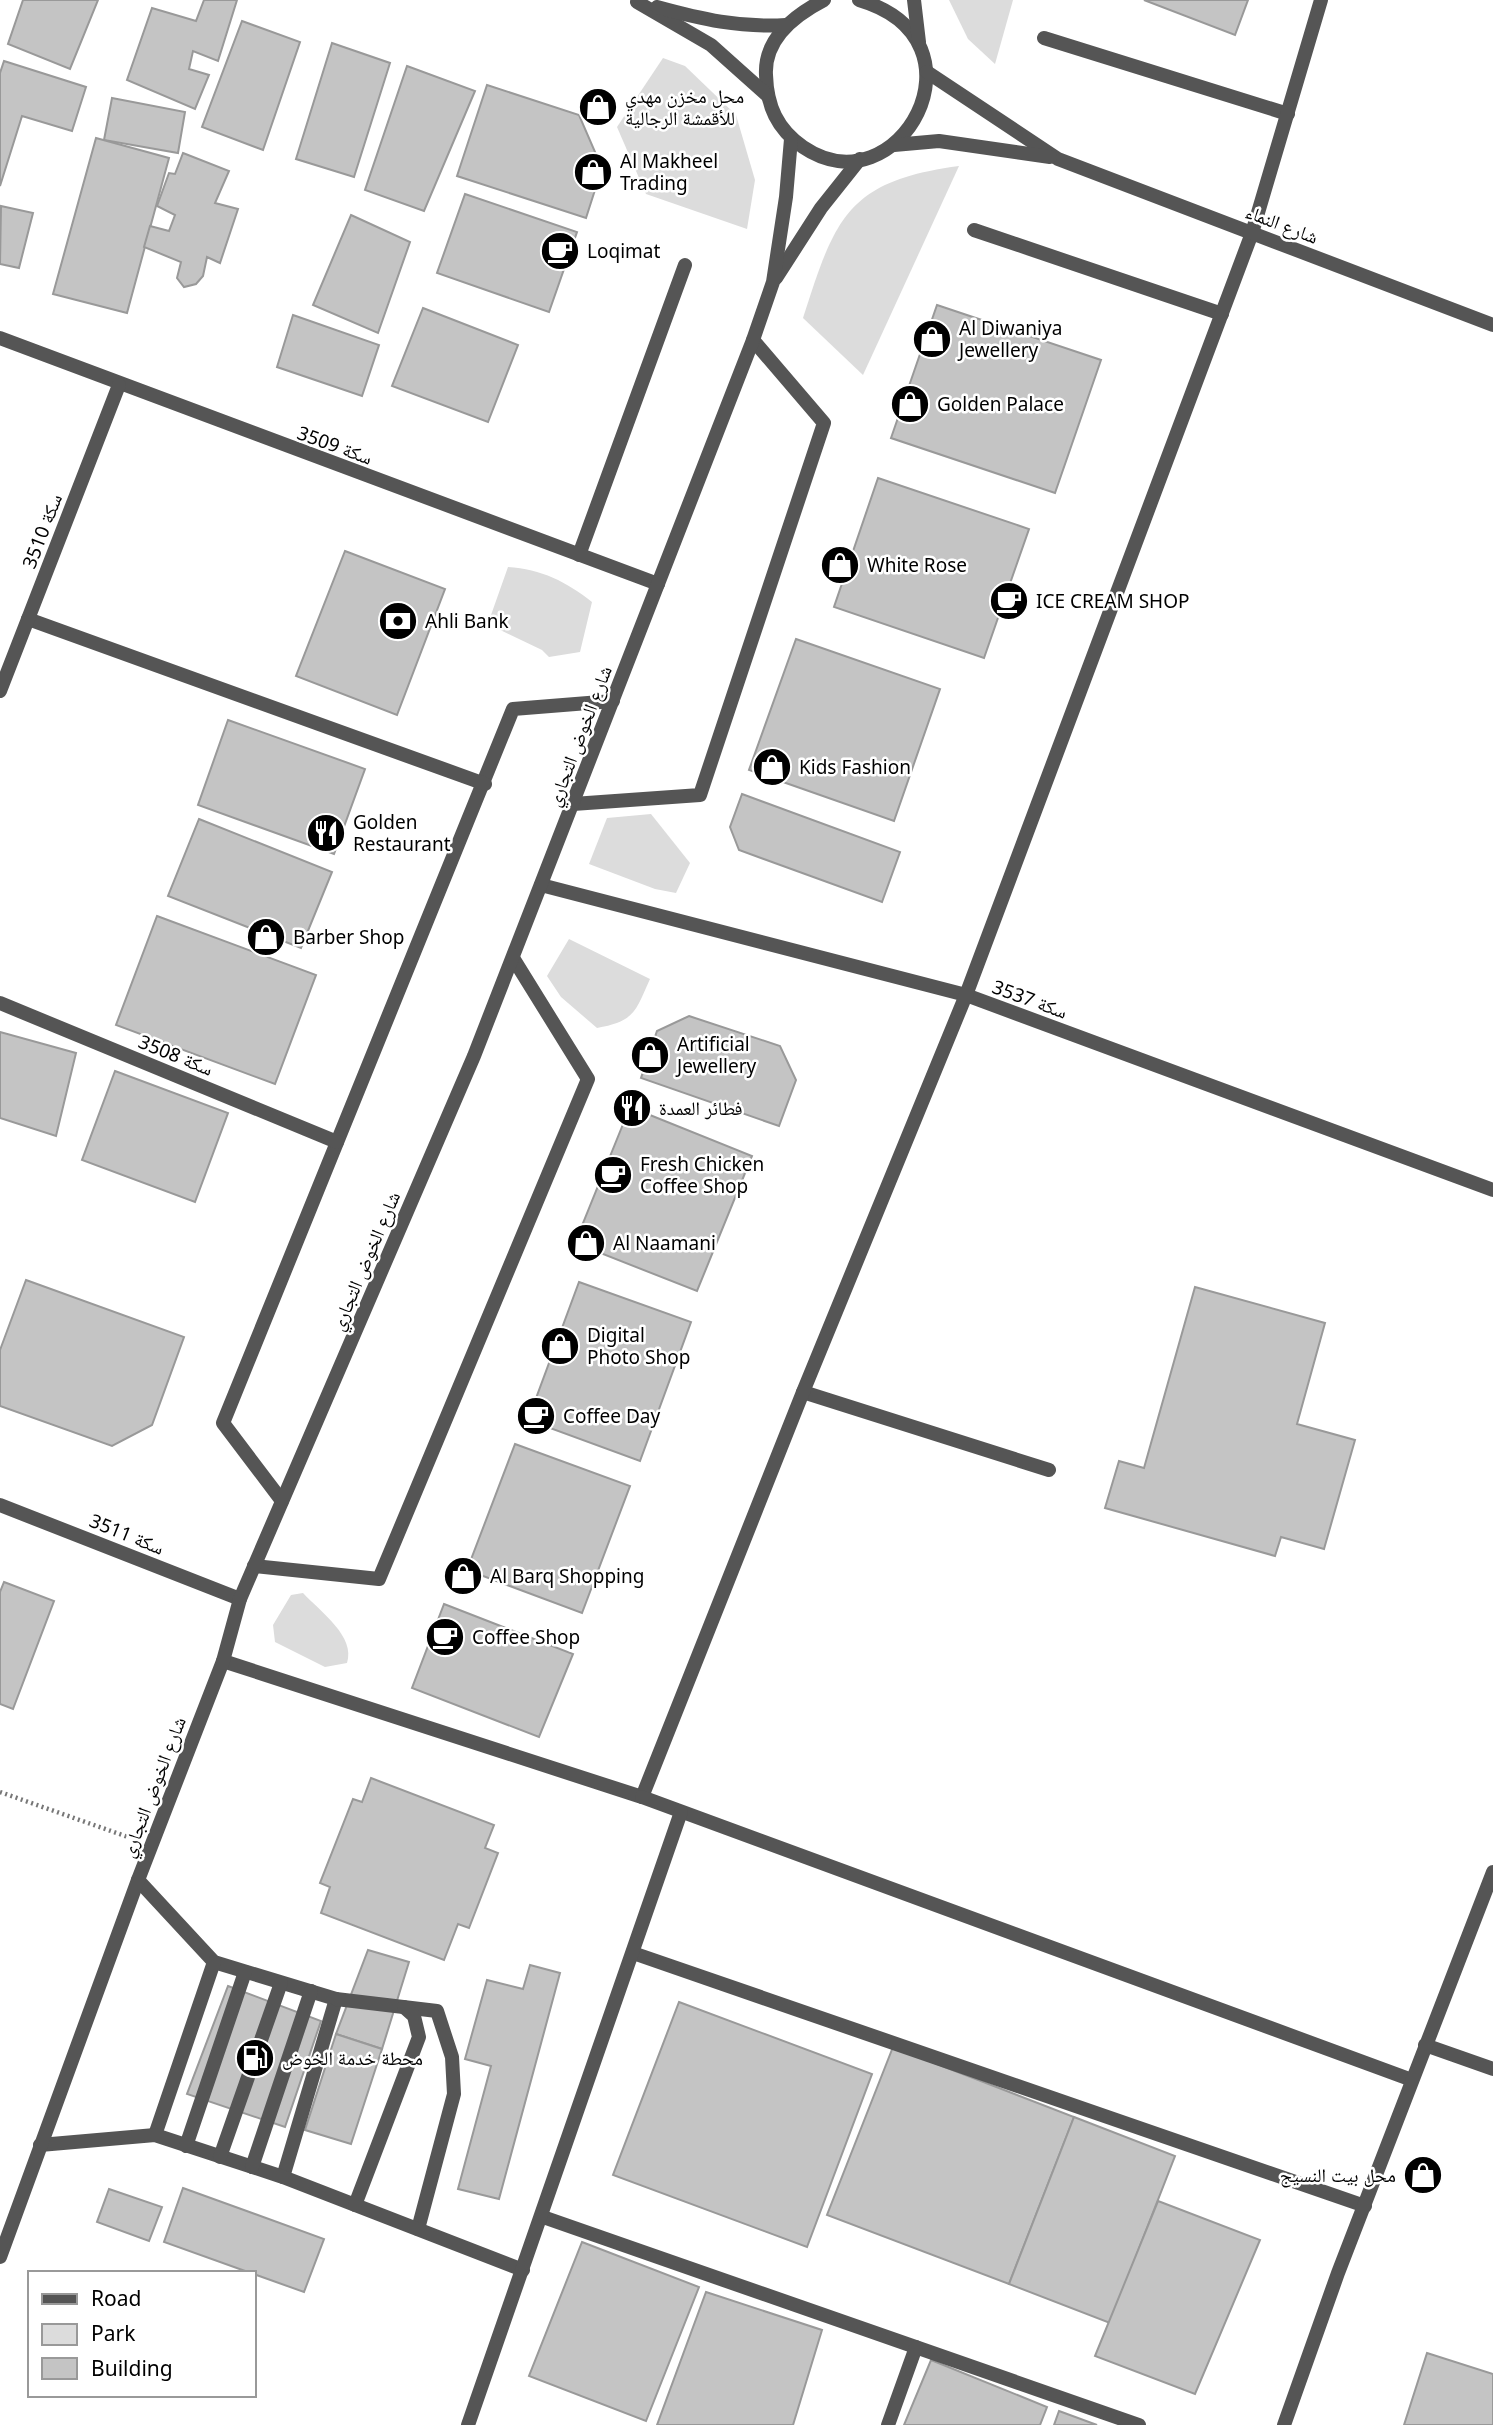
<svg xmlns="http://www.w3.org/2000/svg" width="1493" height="2425" viewBox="0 0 1493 2425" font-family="'Noto Sans','Noto Naskh Arabic',sans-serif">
<rect width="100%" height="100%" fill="#fff"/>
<g fill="#dcdcdc">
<path d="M949,0H1013L995,64L968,39Z"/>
<path d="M663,58L685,66L736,115L755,180L747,229L646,194L617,127Z"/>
<path d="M959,166L863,375L803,318C835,218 847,181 959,166Z"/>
<path d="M508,567C541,569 567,582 592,602L580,652L549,657L542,650L494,627L491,615Z"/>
<path d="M651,814L690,863L676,893L655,889L589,864L607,818Z"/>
<path d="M569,939L650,979C635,1012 635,1021 597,1028L561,997L547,976Z"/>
<path d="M303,1593C321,1612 356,1637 347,1663L325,1667L275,1642L273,1625L291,1595Z"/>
</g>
<g fill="#c4c4c4" stroke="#999" stroke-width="2">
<path d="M23,0H98L70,69L8,44Z"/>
<path d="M204,0H237L218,61L193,51L189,69L209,75L195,109L127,80L152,8L196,21Z"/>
<path d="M1144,0H1248L1235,35Z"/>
<path d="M242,21L300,42L263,150L202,127Z"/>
<path d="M332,43L390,63L354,177L296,159Z"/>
<path d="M4,61L86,87L72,131L22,116L0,186V73Z"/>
<path d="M407,66L475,91L424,211L365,190Z"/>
<path d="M487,85L579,115L602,168L586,218L457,176Z"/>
<path d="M112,98L185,112L178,153L104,140Z"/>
<path d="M96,138L169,158L127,313L53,294Z"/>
<path d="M183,153L229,171L215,203L238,209L220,263L207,257L203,276L196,284L184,287L177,278L181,262L144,247L150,226L169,231L175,215L157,206L169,173L175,174Z"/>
<path d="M465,194L577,232L549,312L437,273Z"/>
<path d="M1,206L33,213L19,268L0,264Z"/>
<path d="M351,215L410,242L378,333L313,305Z"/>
<path d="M937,305L1101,360L1055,493L891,438Z"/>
<path d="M423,308L518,345L488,422L392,386Z"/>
<path d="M293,315L379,345L362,396L277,367Z"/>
<path d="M878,478L1029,529L984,658L834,607Z"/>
<path d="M345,551L445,589L397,715L296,676Z"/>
<path d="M796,639L940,689L894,821L749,770Z"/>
<path d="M228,720L365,769L334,854L198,805Z"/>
<path d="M742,794L900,852L882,902L739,850L730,827Z"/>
<path d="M199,819L332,872L301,948L168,896Z"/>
<path d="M157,916L316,975L275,1084L116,1025Z"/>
<path d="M689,1016L780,1046L796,1080L779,1126L641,1078L657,1031Z"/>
<path d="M0,1032L76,1053L56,1136L0,1118Z"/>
<path d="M115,1071L228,1113L195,1202L82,1160Z"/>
<path d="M630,1107L752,1156L697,1291L575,1243Z"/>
<path d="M26,1280L184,1337L152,1425L112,1446L0,1406V1350Z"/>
<path d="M579,1282L691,1322L640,1461L528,1420Z"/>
<path d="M1195,1287L1325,1323L1297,1424L1355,1440L1324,1549L1281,1537L1275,1556L1105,1508L1119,1461L1144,1468Z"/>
<path d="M515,1444L630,1486L582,1613L467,1570Z"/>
<path d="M4,1582L54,1601L13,1709L0,1704V1592Z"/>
<path d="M444,1604L573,1654L539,1737L412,1688Z"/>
<path d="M371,1778L494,1825L485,1848L498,1853L469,1928L458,1924L444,1960L321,1913L330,1887L320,1883L353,1799L362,1802Z"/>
<path d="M368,1950L409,1962L382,2049L336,2034Z"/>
<path d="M530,1965L560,1973L499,2199L458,2189L491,2066L465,2059L487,1980L523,1989Z"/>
<path d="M228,1986L321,2021L285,2127L187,2094Z"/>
<path d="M679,2002L872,2074L807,2247L613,2175Z"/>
<path d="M336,2034L382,2049L351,2144L305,2130Z"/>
<path d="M893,2047L1074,2117L1009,2284L827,2215Z"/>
<path d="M1074,2117L1175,2156L1110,2323L1009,2284Z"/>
<path d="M183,2188L324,2239L304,2292L164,2242Z"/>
<path d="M109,2189L162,2207L149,2241L97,2222Z"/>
<path d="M1158,2201L1260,2240L1195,2394L1095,2356Z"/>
<path d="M582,2242L699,2287L646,2421L529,2376Z"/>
<path d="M706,2292L822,2330L793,2425H657Z"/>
<path d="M1427,2353L1493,2374V2425H1404Z"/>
<path d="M931,2360L1047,2407L1040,2425H904Z"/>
<path d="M1059,2411L1097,2425H1054Z"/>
</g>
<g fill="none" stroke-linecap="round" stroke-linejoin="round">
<path stroke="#777" stroke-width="4.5" stroke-dasharray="2 3.5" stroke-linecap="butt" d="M0,1792L128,1837"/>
<g stroke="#555" stroke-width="14">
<path d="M1044,38L1288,114"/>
<path d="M974,230L1222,314"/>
<path d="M579,555L685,265"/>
<path d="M573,804L700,795L824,423L753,340"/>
<path d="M803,1392L1049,1470"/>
<path d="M282,1501L223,1423L513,709L613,701"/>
<path d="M254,1566L379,1579L588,1079L513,958"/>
<path d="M138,1880L214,1962L336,1999L283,2177"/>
<path d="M336,1999L437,2011L452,2057L454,2094L418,2229"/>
<path d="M155,2135L214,1962"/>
<path d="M40,2145L155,2135L283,2177L523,2270"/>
<path d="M186,2146L245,1972"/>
<path d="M220,2157L281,1983"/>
<path d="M252,2167L311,1991"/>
<path d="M355,2205L419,2037L414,2016L404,2007"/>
</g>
<g stroke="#555" stroke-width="14">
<path d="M0,338L658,584"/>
<path d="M28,619L485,784"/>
<path d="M0,691L119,385"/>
<path d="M541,885L966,995L1493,1190"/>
<path d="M0,1003L337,1142"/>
<path d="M223,1661L642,1797L803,1392L966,995L1252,233L1321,0"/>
<path d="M642,1797L1412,2080"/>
<path d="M633,1953L1365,2206"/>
<path d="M1425,2045L1493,2069"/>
<path d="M543,2217L1139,2425"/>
<path d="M468,2425L681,1812"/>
<path d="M888,2425L916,2347"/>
<path d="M1284,2425L1338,2273L1493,1872"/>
</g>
<g stroke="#555" stroke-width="14">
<path d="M824,0C795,15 764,39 766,75C767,106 777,129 803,147C898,212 995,40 859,0"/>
<path d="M914,0L919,42"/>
<path d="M637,2L711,45L767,95"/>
<path d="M657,7C701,19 740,28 786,25"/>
<path d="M927,72L1058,159L1493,325"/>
<path d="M894,145L939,141L1050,157"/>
<path d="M776,278L821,208L860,159"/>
<path d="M0,1505L240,1599"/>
<path d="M0,2257L138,1880L223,1661L240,1599L474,1056L753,340L773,282L786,197L791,139"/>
</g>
</g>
<defs>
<g id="shop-disc" transform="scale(2.0125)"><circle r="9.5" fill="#000" stroke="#fff"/><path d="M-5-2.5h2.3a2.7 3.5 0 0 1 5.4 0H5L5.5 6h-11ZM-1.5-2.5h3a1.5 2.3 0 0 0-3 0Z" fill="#fff"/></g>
<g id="cafe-disc" transform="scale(2.0125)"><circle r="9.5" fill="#000" stroke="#fff"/><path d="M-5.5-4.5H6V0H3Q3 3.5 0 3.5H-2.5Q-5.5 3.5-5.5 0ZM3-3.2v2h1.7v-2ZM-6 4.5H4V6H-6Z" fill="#fff"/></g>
<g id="bank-disc" transform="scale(2.0125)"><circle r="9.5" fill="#000" stroke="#fff"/><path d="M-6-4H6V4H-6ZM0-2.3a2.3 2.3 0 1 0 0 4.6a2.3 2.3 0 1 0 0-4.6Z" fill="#fff"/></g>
<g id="restaurant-disc" transform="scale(2.0125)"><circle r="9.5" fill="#000" stroke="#fff"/><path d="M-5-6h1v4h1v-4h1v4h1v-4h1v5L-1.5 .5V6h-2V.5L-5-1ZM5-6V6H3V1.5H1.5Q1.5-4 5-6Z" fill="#fff"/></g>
<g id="fuel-disc" transform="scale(2.0125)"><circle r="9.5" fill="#000" stroke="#fff"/><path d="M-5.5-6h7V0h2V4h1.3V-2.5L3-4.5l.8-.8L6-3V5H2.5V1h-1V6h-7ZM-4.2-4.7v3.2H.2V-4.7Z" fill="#fff"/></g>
</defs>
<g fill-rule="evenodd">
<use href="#shop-disc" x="598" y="107"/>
<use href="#shop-disc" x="593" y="172"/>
<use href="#cafe-disc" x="560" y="251"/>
<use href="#shop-disc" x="932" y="339"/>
<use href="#shop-disc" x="910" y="404"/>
<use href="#shop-disc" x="840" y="565"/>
<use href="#cafe-disc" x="1009" y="601"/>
<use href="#bank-disc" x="398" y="621"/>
<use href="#shop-disc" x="772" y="767"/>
<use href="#restaurant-disc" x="326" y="833"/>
<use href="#shop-disc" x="266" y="937"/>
<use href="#shop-disc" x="650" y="1055"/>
<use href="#restaurant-disc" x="632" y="1108"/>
<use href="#cafe-disc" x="613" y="1175"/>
<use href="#shop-disc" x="586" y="1243"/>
<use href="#shop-disc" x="560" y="1346"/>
<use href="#cafe-disc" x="536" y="1416"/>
<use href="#shop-disc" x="463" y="1576"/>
<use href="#cafe-disc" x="445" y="1637"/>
<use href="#fuel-disc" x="255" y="2058"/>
<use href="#shop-disc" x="1423" y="2175"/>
</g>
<g text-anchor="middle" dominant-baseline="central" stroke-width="5" stroke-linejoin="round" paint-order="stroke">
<g font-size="19" fill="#000" stroke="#fff" text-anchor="start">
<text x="625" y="96">محل مخزن مهدي<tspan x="625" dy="22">للأقمشة الرجالية</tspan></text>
<text x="620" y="161">Al Makheel<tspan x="620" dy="22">Trading</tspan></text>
<text x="587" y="251">Loqimat</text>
<text x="959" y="328">Al Diwaniya<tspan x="959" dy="22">Jewellery</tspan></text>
<text x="937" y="404">Golden Palace</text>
<text x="867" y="565">White Rose</text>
<text x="1036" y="601">ICE CREAM SHOP</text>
<text x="425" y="621">Ahli Bank</text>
<text x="799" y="767">Kids Fashion</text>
<text x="353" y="822">Golden<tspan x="353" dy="22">Restaurant</tspan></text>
<text x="293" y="937">Barber Shop</text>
<text x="677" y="1044">Artificial<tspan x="677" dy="22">Jewellery</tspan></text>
<text x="659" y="1108">فطائر العمدة</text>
<text x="640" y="1164">Fresh Chicken<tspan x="640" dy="22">Coffee Shop</tspan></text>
<text x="613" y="1243">Al Naamani</text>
<text x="587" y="1335">Digital<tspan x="587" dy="22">Photo Shop</tspan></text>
<text x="563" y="1416">Coffee Day</text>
<text x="490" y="1576">Al Barq Shopping</text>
<text x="472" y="1637">Coffee Shop</text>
<text x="282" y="2058">محطة خدمة الخوض</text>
<text x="1396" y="2175" text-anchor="end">محل بيت النسيج</text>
</g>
<g font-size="19" fill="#000" stroke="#fff">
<text transform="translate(1282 224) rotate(21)">شارع النماء</text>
<text transform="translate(335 445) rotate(20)">سكة 3509</text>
<text transform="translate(42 531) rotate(-69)">سكة 3510</text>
<text transform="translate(579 736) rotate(-69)">شارع الخوض التجاري</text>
<text transform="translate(1030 999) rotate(20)">سكة 3537</text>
<text transform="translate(176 1055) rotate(22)">سكة 3508</text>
<text transform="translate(365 1261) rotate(-67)">شارع الخوض التجاري</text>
<text transform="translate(127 1534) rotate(22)">سكة 3511</text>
<text transform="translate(153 1787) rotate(-69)">شارع الخوض التجاري</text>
</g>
</g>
<rect x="28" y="2271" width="228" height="126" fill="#ffffff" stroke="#999999" stroke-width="2"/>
<rect x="42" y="2294" width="35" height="10" fill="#555555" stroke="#999999" stroke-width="2"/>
<text x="91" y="2306" font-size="21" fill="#000000">Road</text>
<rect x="42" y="2324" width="35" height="21" fill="#dcdcdc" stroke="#999999" stroke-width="2"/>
<text x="91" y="2341" font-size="21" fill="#000000">Park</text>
<rect x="42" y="2358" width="35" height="21" fill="#c4c4c4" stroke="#999999" stroke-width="2"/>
<text x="91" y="2376" font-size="21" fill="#000000">Building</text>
</svg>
